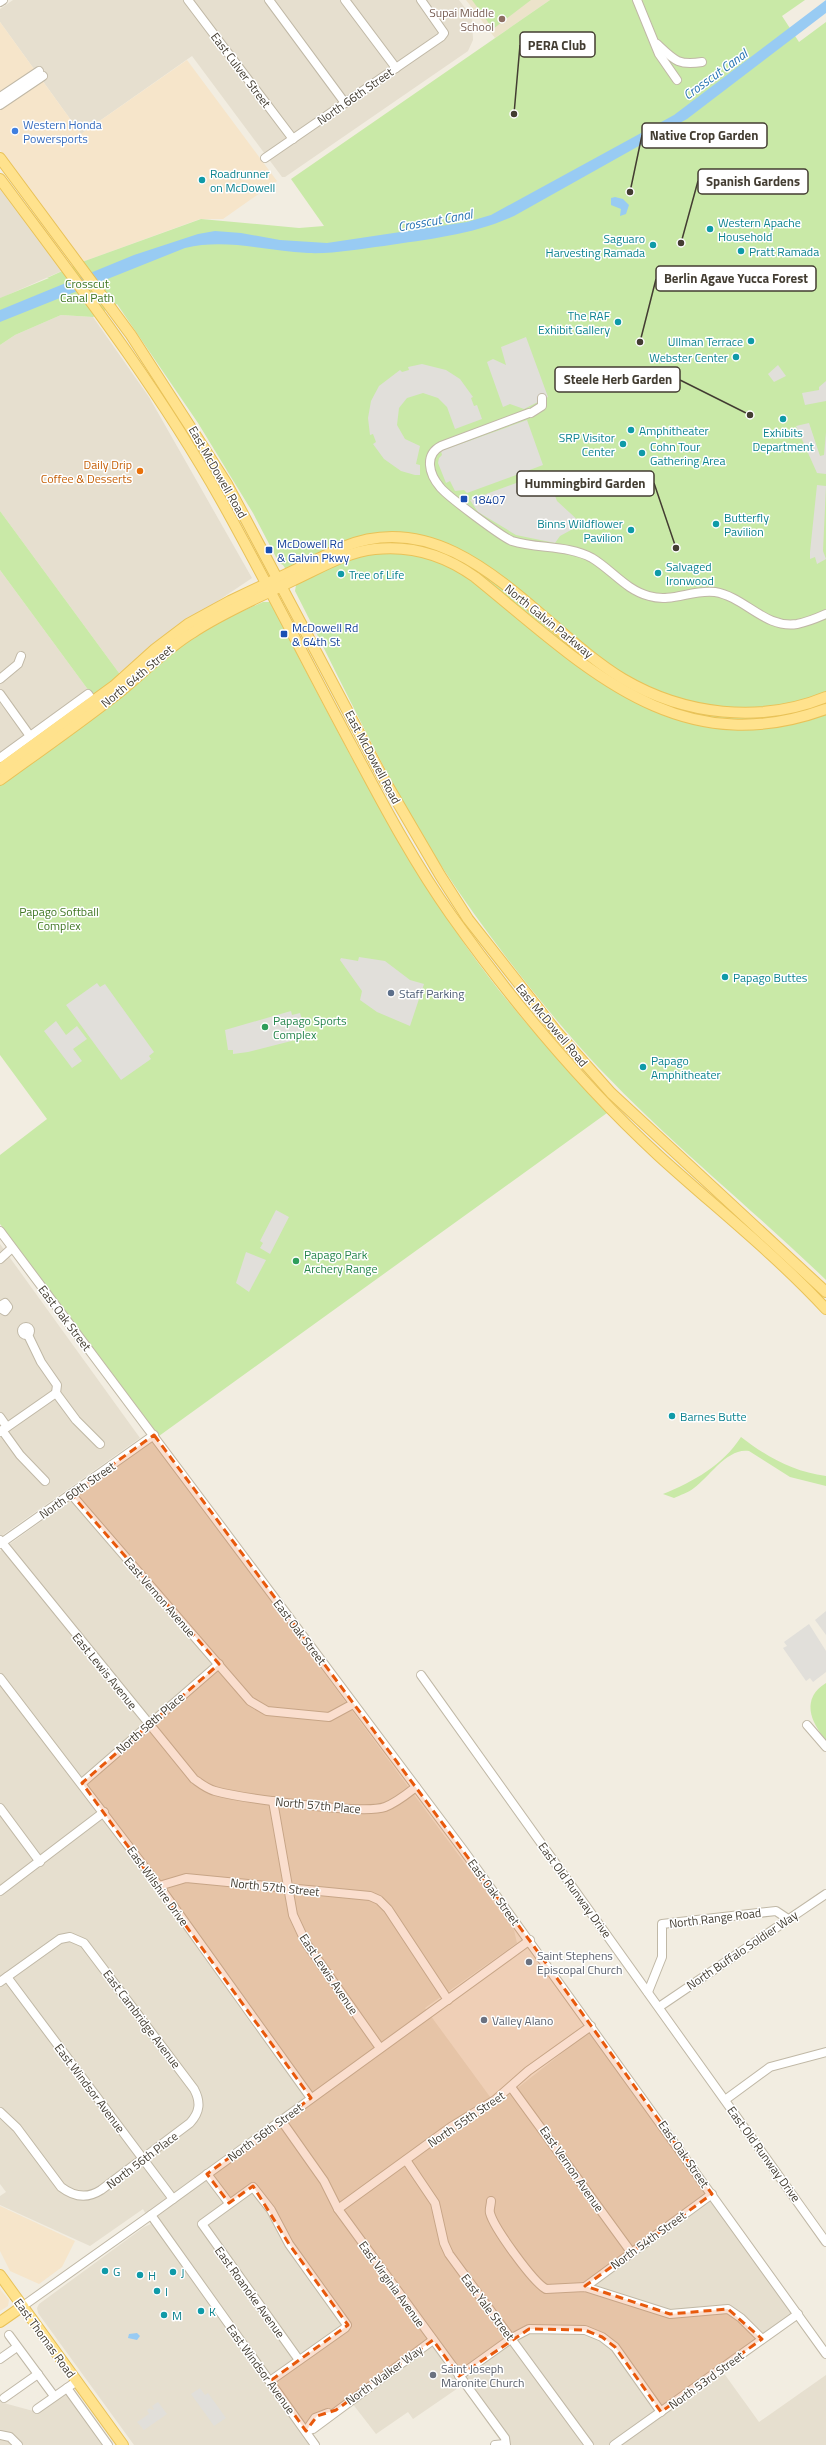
<svg xmlns="http://www.w3.org/2000/svg" width="826" height="2445" viewBox="0 0 826 2445" font-family="'Titillium Web',sans-serif">
<rect width="100%" height="100%" fill="#f2ede1"/>
<g fill="#e6dfcf">
<path d="M13,0H459L472,17L473,40L468,51L285,177H282L192,56L81,134L0,22V9Z"/>
<path d="M0,185L64,270L1,298H0Z"/>
<path d="M61,315L93,317L149,397L252,578L164,637L119,673L0,511V345L15,335Z"/>
<path d="M0,570L89,691L0,755Z"/>
<path d="M0,1244L140,1438L0,1537Z"/>
<path d="M153,1441L514,1930L517,1943L425,2008L496,2105L590,2031L796,2319L723,2372L759,2422L826,2375V2445H499L502,2443L461,2386L413,2419L408,2412L376,2434L352,2403L304,2437L309,2445H134L38,2313L37,2308L39,2304L144,2227L151,2224L143,2209L90,2246L0,2205V2196L6,2192L0,2184V1551Z"/>
<path d="M66,2391L105,2445H0V2402L37,2412Z"/>
</g>
<g fill="#f6e5ca">
<path d="M0,22L81,134L187,60L277,181L223,219H200L82,262L0,150Z"/>
<path d="M0,2206L75,2241L62,2267L39,2284L10,2271L0,2251Z"/>
<path d="M0,2289L9,2300L8,2306L0,2311Z"/>
</g>
<path fill="#ece3ca" d="M466,0H550L495,38Z"/>
<g fill="#c9e9a7">
<path d="M472,0H531L493,29Z"/>
<path d="M550,0H805L782,16L799,42L826,22V1280C739,1196 643,1122 565,1030C520,977 478,922 440,864C385,778 342,682 295,591L296,585L283,565L279,563L253,513L198,423L117,304L93,317L61,315L15,335L0,345V298L49,278H47L82,262L201,219L299,228L324,226L291,179Z"/>
<path d="M0,511L119,673L128,690L160,661L213,624L263,602H270C331,719 390,837 466,946C508,1006 558,1060 607,1113L159,1436L0,1224V1155L47,1119L0,1055V784L89,691L0,570Z"/>
<path d="M741,1437C767,1457 793,1472 826,1476V1486L790,1477L749,1451C728,1447 709,1477 694,1488C688,1493 680,1495 674,1498L663,1494C693,1482 723,1465 741,1437Z"/>
<path d="M826,1683V1740C810,1722 801,1698 826,1683Z"/>
</g>
<g fill="#e1dfda">
<path d="M526,337L548,397L524,409L510,404L503,407L487,362L493,359L506,365L501,347Z"/>
<path d="M422,364L446,370L460,379L473,397L471,398L474,406L477,405L482,419L455,429L447,407L438,398L423,393L407,398L399,408L397,425L405,439L420,446L416,464L420,465V475H415L401,471L384,459L373,444L376,442L373,434L370,435L368,418L371,401L379,386L400,370L402,372L409,370L408,367Z"/>
<path d="M778,365L786,376L774,382L768,374Z"/>
<path d="M826,381V401L805,405L802,393L819,390V387Z"/>
<path d="M527,420L543,465L467,493L464,490L455,491L450,481L446,483L438,463L439,458L442,455L441,451Z"/>
<path d="M809,423L820,456L824,455L826,432V474L817,473L796,426Z"/>
<path d="M546,472L557,501L582,524L560,536L555,543L516,535L478,512L470,500Z"/>
<path d="M817,485L826,486L823,551L826,559L817,564L815,557L810,559V552Z"/>
<path d="M359,957L385,961L410,980L424,984L410,1026L377,1012L360,1000L362,991L340,960L341,958L358,961Z"/>
<path d="M97,983L100,987L105,984L154,1052L149,1056L151,1059L121,1080L66,1005Z"/>
<path d="M291,1011L292,1015L300,1013L307,1037L248,1052L233,1054V1050H228L225,1030Z"/>
<path d="M56,1021L66,1035L77,1026L87,1039L73,1049L82,1061L72,1068L44,1031Z"/>
<path d="M276,1210L289,1217L270,1254L260,1248L263,1243L260,1241Z"/>
<path d="M246,1252L266,1260L249,1292L236,1283Z"/>
<path d="M826,1611V1635L815,1620Z"/>
<path d="M809,1624L826,1651V1672L813,1682L810,1678L806,1681L783,1648L787,1646L784,1642Z"/>
<path d="M200,2388L205,2395L208,2393L226,2418L214,2426L191,2394Z"/>
<path d="M158,2402L167,2414L144,2430L137,2422L149,2414L147,2410L150,2408L152,2410L154,2409L152,2406Z"/>
</g>
<g fill="#98cbf3">
<path d="M826,0V13L687,119L514,216C473,235 429,239 384,246C359,249 334,254 308,253C267,251 226,238 185,248L0,322V310L134,255L198,234L215,231L241,233L280,240L327,243L467,222L491,215L674,115Z"/>
<path d="M615,197L623,199L629,205L626,214L620,216L621,209L611,205V198Z"/>
<path d="M137,2333L140,2336L137,2340L128,2338L129,2334Z"/>
</g>
<g fill="none" stroke-linecap="round" stroke-linejoin="round">
<g stroke="#c0b8a6" stroke-width="10">
<g id="minor">
<path d="M188,0L293,139"/>
<path d="M269,0L345,103"/>
<path d="M345,0L396,68"/>
<path d="M637,0L659,54L677,80"/>
<path d="M0,2L3,0"/>
<path d="M657,44C674,60 678,66 702,62"/>
<path d="M0,97L39,71"/>
<path d="M0,105L43,76"/>
<path d="M265,158L441,37L444,33L421,0"/>
<path d="M529,413L441,446C424,455 429,474 440,487C447,496 502,537 512,541C538,549 568,545 592,558C612,570 626,590 649,596C672,603 692,589 715,592C745,597 765,629 797,624C807,622 817,618 826,614"/>
<path d="M531,413L542,406V398"/>
<path d="M0,679L18,664L21,656"/>
<path d="M0,694L30,736"/>
<path d="M0,758L88,694L93,701"/>
<path d="M0,1231L464,1851L826,2354"/>
<path d="M0,1259L12,1248"/>
<path d="M0,1306L5,1303L8,1307L5,1311L0,1308"/>
<circle cx="26" cy="1331" r="4"/>
<path d="M28,1335L41,1362L57,1385L56,1393L76,1420L100,1444"/>
<path d="M0,1417L7,1427"/>
<path d="M2,1430L20,1455L45,1481"/>
<path d="M0,1432L56,1393"/>
<path d="M71,1494L250,1701L267,1711L329,1717L353,1704"/>
<path d="M0,1540L194,1779C201,1784 207,1789 215,1791C241,1798 363,1815 385,1807C396,1803 407,1794 416,1787"/>
<path d="M0,1544L154,1435"/>
<path d="M421,1675L826,2242"/>
<path d="M0,1678L159,1886L311,2098"/>
<path d="M807,1725L826,1747"/>
<path d="M82,1783L219,1664"/>
<path d="M273,1801L293,1915L306,1943L380,2048"/>
<path d="M0,1808L40,1862"/>
<path d="M159,1886L186,1878L370,1896L379,1900L388,1909L448,2000"/>
<path d="M0,1891L104,1812"/>
<path d="M7,1977L173,2199"/>
<path d="M0,1982L60,1939L70,1937L84,1943L194,2089C201,2102 200,2112 190,2123L101,2190C87,2199 74,2197 61,2187L17,2128L0,2112"/>
<path d="M648,1992L662,1957V1924L776,1911L788,1919"/>
<path d="M659,2007L826,1894"/>
<path d="M511,2087L631,2252"/>
<path d="M725,2100L770,2067L826,2052"/>
<path d="M281,2120L324,2181L338,2209L505,2438L506,2445"/>
<path d="M406,2160L435,2203L444,2243L449,2254L589,2445"/>
<path d="M207,2174L229,2203"/>
<path d="M491,2201C491,2205 489,2209 490,2213C494,2228 533,2282 546,2289L585,2287L670,2314L728,2309L741,2318L762,2339"/>
<path d="M338,2209L451,2127L495,2100L528,2071L591,2026"/>
<path d="M151,2215L315,2445"/>
<path d="M585,2287L712,2194"/>
<path d="M23,2306L151,2215L530,1940"/>
<path d="M9,2335L54,2396"/>
<path d="M0,2359L17,2347"/>
<path d="M459,2376L512,2338L529,2329L585,2330L602,2337L615,2347L661,2412"/>
<path d="M270,2381L345,2328L347,2325L289,2244L271,2210L253,2187L202,2224L299,2360"/>
<path d="M67,2388L108,2445"/>
<path d="M4,2398L38,2374"/>
<path d="M37,2409L77,2381"/>
<path d="M306,2431L313,2429L433,2340"/>
<path d="M306,2431L315,2418L328,2413"/>
<path d="M0,2435L10,2437L18,2445"/>
<path d="M495,2445L505,2444"/>
<path d="M614,2445L798,2314"/>
</g>
</g>
<g stroke="#e9c258" stroke-width="12">
<g id="major">
<path d="M0,158L131,335L227,484L381,774L440,875L468,919L556,1031L611,1093L826,1292"/>
<path d="M0,179C78,284 156,385 221,500C267,582 309,667 354,750C384,806 414,863 451,915C512,1001 581,1084 659,1156C715,1207 774,1253 826,1309"/>
<path d="M0,769L115,685L155,649L188,624L230,601L343,547C457,500 538,628 623,679C684,715 760,724 826,697"/>
<path d="M0,780C41,750 82,722 122,690C145,671 166,649 192,633C223,612 260,597 294,580C320,568 346,552 375,549C412,545 446,556 475,577C583,664 675,764 826,709"/>
<path d="M0,2275L123,2445"/>
<path d="M0,2322L23,2306"/>
</g>
</g>
<use href="#minor" stroke="#fff" stroke-width="8"/>
<use href="#major" stroke="#ffe28d" stroke-width="10"/>
</g>
<path fill="#e8590c" fill-opacity="0.2" stroke="#e8590c" stroke-width="3" stroke-dasharray="8 5" stroke-linejoin="round" d="M154,1435L533,1945L712,2194L585,2286L670,2314L728,2309L762,2339L661,2412L615,2347L602,2337L585,2330L529,2329L459,2376L433,2340L336,2410L317,2416L306,2431L270,2381L348,2325L289,2244L253,2186L229,2203L207,2174L311,2098L82,1783L219,1664L71,1494Z"/>
<circle fill="#8d6e63" stroke="#fff" stroke-width="1.5" cx="502" cy="19" r="4"/>
<circle fill="#3f7fe0" stroke="#fff" stroke-width="1.5" cx="15" cy="131" r="4"/>
<g fill="#0f9aa8" stroke="#fff" stroke-width="1.5">
<circle cx="202" cy="180" r="4"/>
<circle cx="710" cy="229" r="4"/>
<circle cx="653" cy="245" r="4"/>
<circle cx="741" cy="251" r="4"/>
<circle cx="618" cy="322" r="4"/>
<circle cx="751" cy="341" r="4"/>
<circle cx="736" cy="357" r="4"/>
<circle cx="783" cy="419" r="4"/>
<circle cx="631" cy="430" r="4"/>
<circle cx="623" cy="444" r="4"/>
<circle cx="642" cy="453" r="4"/>
<circle cx="716" cy="524" r="4"/>
<circle cx="631" cy="530" r="4"/>
<circle cx="658" cy="573" r="4"/>
<circle cx="341" cy="574" r="4"/>
<circle cx="725" cy="977" r="4"/>
<circle cx="643" cy="1067" r="4"/>
<circle cx="672" cy="1416" r="4"/>
<circle cx="105" cy="2271" r="4"/>
<circle cx="173" cy="2272" r="4"/>
<circle cx="140" cy="2275" r="4"/>
<circle cx="157" cy="2291" r="4"/>
<circle cx="201" cy="2311" r="4"/>
<circle cx="164" cy="2315" r="4"/>
</g>
<circle fill="#e8710a" stroke="#fff" stroke-width="1.5" cx="140" cy="471" r="4"/>
<g fill="#1a4fb4" stroke="#fff" stroke-width="1.5">
<rect x="460" y="495" width="8" height="8" rx="2"/>
<rect x="265" y="546" width="8" height="8" rx="2"/>
<rect x="280" y="630" width="8" height="8" rx="2"/>
</g>
<circle fill="#5c6f8a" stroke="#fff" stroke-width="1.5" cx="391" cy="993" r="4"/>
<g fill="#2e9e5b" stroke="#fff" stroke-width="1.5">
<circle cx="265" cy="1027" r="4"/>
<circle cx="296" cy="1261" r="4"/>
</g>
<g fill="#6b7280" stroke="#fff" stroke-width="1.5">
<circle cx="529" cy="1962" r="4"/>
<circle cx="484" cy="2020" r="4"/>
<circle cx="433" cy="2375" r="4"/>
</g>
<g text-anchor="middle" dominant-baseline="central" stroke-width="3" stroke-linejoin="round" paint-order="stroke">
<g font-size="12" fill="#785e54" stroke="#fff" text-anchor="end">
<text x="494" y="12">Supai Middle<tspan x="494" dy="14">School</tspan></text>
</g>
<g font-size="12" fill="#433d32" stroke="#fff">
<text transform="translate(241 70) rotate(53)">East Culver Street</text>
<text transform="translate(355 96) rotate(-35)">North 66th Street</text>
<text transform="translate(218 472) rotate(60)">East McDowell Road</text>
<text transform="translate(549 621) rotate(39)">North Galvin Parkway</text>
<text transform="translate(137 676) rotate(-40)">North 64th Street</text>
<text transform="translate(373 757) rotate(62)">East McDowell Road</text>
<text transform="translate(552 1025) rotate(50)">East McDowell Road</text>
<text transform="translate(65 1318) rotate(53)">East Oak Street</text>
<text transform="translate(77 1490) rotate(-35)">North 60th Street</text>
<text transform="translate(160 1597) rotate(49)">East Vernon Avenue</text>
<text transform="translate(300 1632) rotate(53)">East Oak Street</text>
<text transform="translate(105 1671) rotate(51)">East Lewis Avenue</text>
<text transform="translate(150 1723) rotate(-41)">North 58th Place</text>
<text transform="translate(318 1805) rotate(5)">North 57th Place</text>
<text transform="translate(158 1886) rotate(54)">East Wilshire Drive</text>
<text transform="translate(275 1887) rotate(6)">North 57th Street</text>
<text transform="translate(575 1890) rotate(54)">East Old Runway Drive</text>
<text transform="translate(494 1892) rotate(54)">East Oak Street</text>
<text transform="translate(715 1918) rotate(-7)">North Range Road</text>
<text transform="translate(742 1950) rotate(-34)">North Buffalo Soldier Way</text>
<text transform="translate(329 1974) rotate(56)">East Lewis Avenue</text>
<text transform="translate(142 2019) rotate(53)">East Cambridge Avenue</text>
<text transform="translate(90 2088) rotate(53)">East Windsor Avenue</text>
<text transform="translate(466 2119) rotate(-34)">North 55th Street</text>
<text transform="translate(265 2132) rotate(-36)">North 56th Street</text>
<text transform="translate(684 2154) rotate(55)">East Oak Street</text>
<text transform="translate(764 2154) rotate(54)">East Old Runway Drive</text>
<text transform="translate(142 2160) rotate(-37)">North 56th Place</text>
<text transform="translate(572 2169) rotate(55)">East Vernon Avenue</text>
<text transform="translate(648 2240) rotate(-36)">North 54th Street</text>
<text transform="translate(392 2284) rotate(54)">East Virginia Avenue</text>
<text transform="translate(250 2292) rotate(54)">East Roanoke Avenue</text>
<text transform="translate(488 2307) rotate(53)">East Yale Street</text>
<text transform="translate(45 2338) rotate(54)">East Thomas Road</text>
<text transform="translate(261 2369) rotate(54)">East Windsor Avenue</text>
<text transform="translate(384 2375) rotate(-36)">North Walker Way</text>
<text transform="translate(706 2380) rotate(-36)">North 53rd Street</text>
</g>
<g font-size="12" fill="#366cbe" stroke="#fff" text-anchor="start">
<text x="23" y="124">Western Honda<tspan x="23" dy="14">Powersports</tspan></text>
</g>
<g font-size="12" fill="#0d838f" stroke="#fff" text-anchor="start">
<text x="210" y="173">Roadrunner<tspan x="210" dy="14">on McDowell</tspan></text>
<text x="718" y="222">Western Apache<tspan x="718" dy="14">Household</tspan></text>
<text x="645" y="238" text-anchor="end">Saguaro<tspan x="645" dy="14">Harvesting Ramada</tspan></text>
<text x="749" y="251">Pratt Ramada</text>
<text x="610" y="315" text-anchor="end">The RAF<tspan x="610" dy="14">Exhibit Gallery</tspan></text>
<text x="743" y="341" text-anchor="end">Ullman Terrace</text>
<text x="728" y="357" text-anchor="end">Webster Center</text>
<text x="639" y="430">Amphitheater</text>
<text x="783" y="432" text-anchor="middle">Exhibits<tspan x="783" dy="14">Department</tspan></text>
<text x="615" y="437" text-anchor="end">SRP Visitor<tspan x="615" dy="14">Center</tspan></text>
<text x="650" y="446">Cohn Tour<tspan x="650" dy="14">Gathering Area</tspan></text>
<text x="724" y="517">Butterfly<tspan x="724" dy="14">Pavilion</tspan></text>
<text x="623" y="523" text-anchor="end">Binns Wildflower<tspan x="623" dy="14">Pavilion</tspan></text>
<text x="666" y="566">Salvaged<tspan x="666" dy="14">Ironwood</tspan></text>
<text x="349" y="574">Tree of Life</text>
<text x="733" y="977">Papago Buttes</text>
<text x="651" y="1060">Papago<tspan x="651" dy="14">Amphitheater</tspan></text>
<text x="680" y="1416">Barnes Butte</text>
<text x="113" y="2271">G</text>
<text x="181" y="2272">J</text>
<text x="148" y="2275">H</text>
<text x="165" y="2291">I</text>
<text x="209" y="2311">K</text>
<text x="172" y="2315">M</text>
</g>
<g font-size="12" fill="#407723" stroke="#fff">
<text x="87" y="283">Crosscut<tspan x="87" dy="14">Canal Path</tspan></text>
<text x="59" y="911">Papago Softball<tspan x="59" dy="14">Complex</tspan></text>
</g>
<g font-size="12" fill="#c56008" stroke="#fff" text-anchor="end">
<text x="132" y="464">Daily Drip<tspan x="132" dy="14">Coffee &amp; Desserts</tspan></text>
</g>
<g font-size="12" fill="#164399" stroke="#fff" text-anchor="start">
<text x="472" y="499">18407</text>
<text x="277" y="543">McDowell Rd<tspan x="277" dy="14">&amp; Galvin Pkwy</tspan></text>
<text x="292" y="627">McDowell Rd<tspan x="292" dy="14">&amp; 64th St</tspan></text>
</g>
<g font-size="12" fill="#4e5e75" stroke="#fff" text-anchor="start">
<text x="399" y="993">Staff Parking</text>
</g>
<g font-size="12" fill="#27864d" stroke="#fff" text-anchor="start">
<text x="273" y="1020">Papago Sports<tspan x="273" dy="14">Complex</tspan></text>
<text x="304" y="1254">Papago Park<tspan x="304" dy="14">Archery Range</tspan></text>
</g>
<g font-size="12" fill="#5b616d" stroke="#fff" text-anchor="start">
<text x="537" y="1955">Saint Stephens<tspan x="537" dy="14">Episcopal Church</tspan></text>
<text x="492" y="2020">Valley Alano</text>
<text x="441" y="2368">Saint Joseph<tspan x="441" dy="14">Maronite Church</tspan></text>
</g>
<g font-size="13" font-style="italic" fill="#2774b3" stroke="#fff">
<text transform="translate(715 74) rotate(-36)">Crosscut Canal</text>
<text transform="translate(435 220) rotate(-10)">Crosscut Canal</text>
</g>
</g>
<path fill="none" stroke="#433d32" stroke-width="1.5" d="M514 114L520 45M630 192L642 135M681 243L698 181M640 342L656 279M750 415L680 380M676 548L654 483"/>
<g fill="#433d32" stroke="#fff" stroke-width="1.5">
<circle cx="514" cy="114" r="4"/>
<circle cx="630" cy="192" r="4"/>
<circle cx="681" cy="243" r="4"/>
<circle cx="640" cy="342" r="4"/>
<circle cx="750" cy="415" r="4"/>
<circle cx="676" cy="548" r="4"/>
</g>
<g fill="#fff" stroke="#433d32" stroke-width="1.5">
<rect x="520" y="32" width="75" height="25" rx="4"/>
<rect x="642" y="123" width="125" height="25" rx="4"/>
<rect x="698" y="169" width="110" height="25" rx="4"/>
<rect x="656" y="266" width="160" height="25" rx="4"/>
<rect x="555" y="367" width="125" height="25" rx="4"/>
<rect x="517" y="471" width="137" height="25" rx="4"/>
</g>
<g font-size="13" text-anchor="middle" font-weight="bold" fill="#433d32">
<text x="557" y="50">PERA Club</text>
<text x="704" y="140">Native Crop Garden</text>
<text x="753" y="186">Spanish Gardens</text>
<text x="736" y="283">Berlin Agave Yucca Forest</text>
<text x="618" y="384">Steele Herb Garden</text>
<text x="585" y="488">Hummingbird Garden</text>
</g>
</svg>
